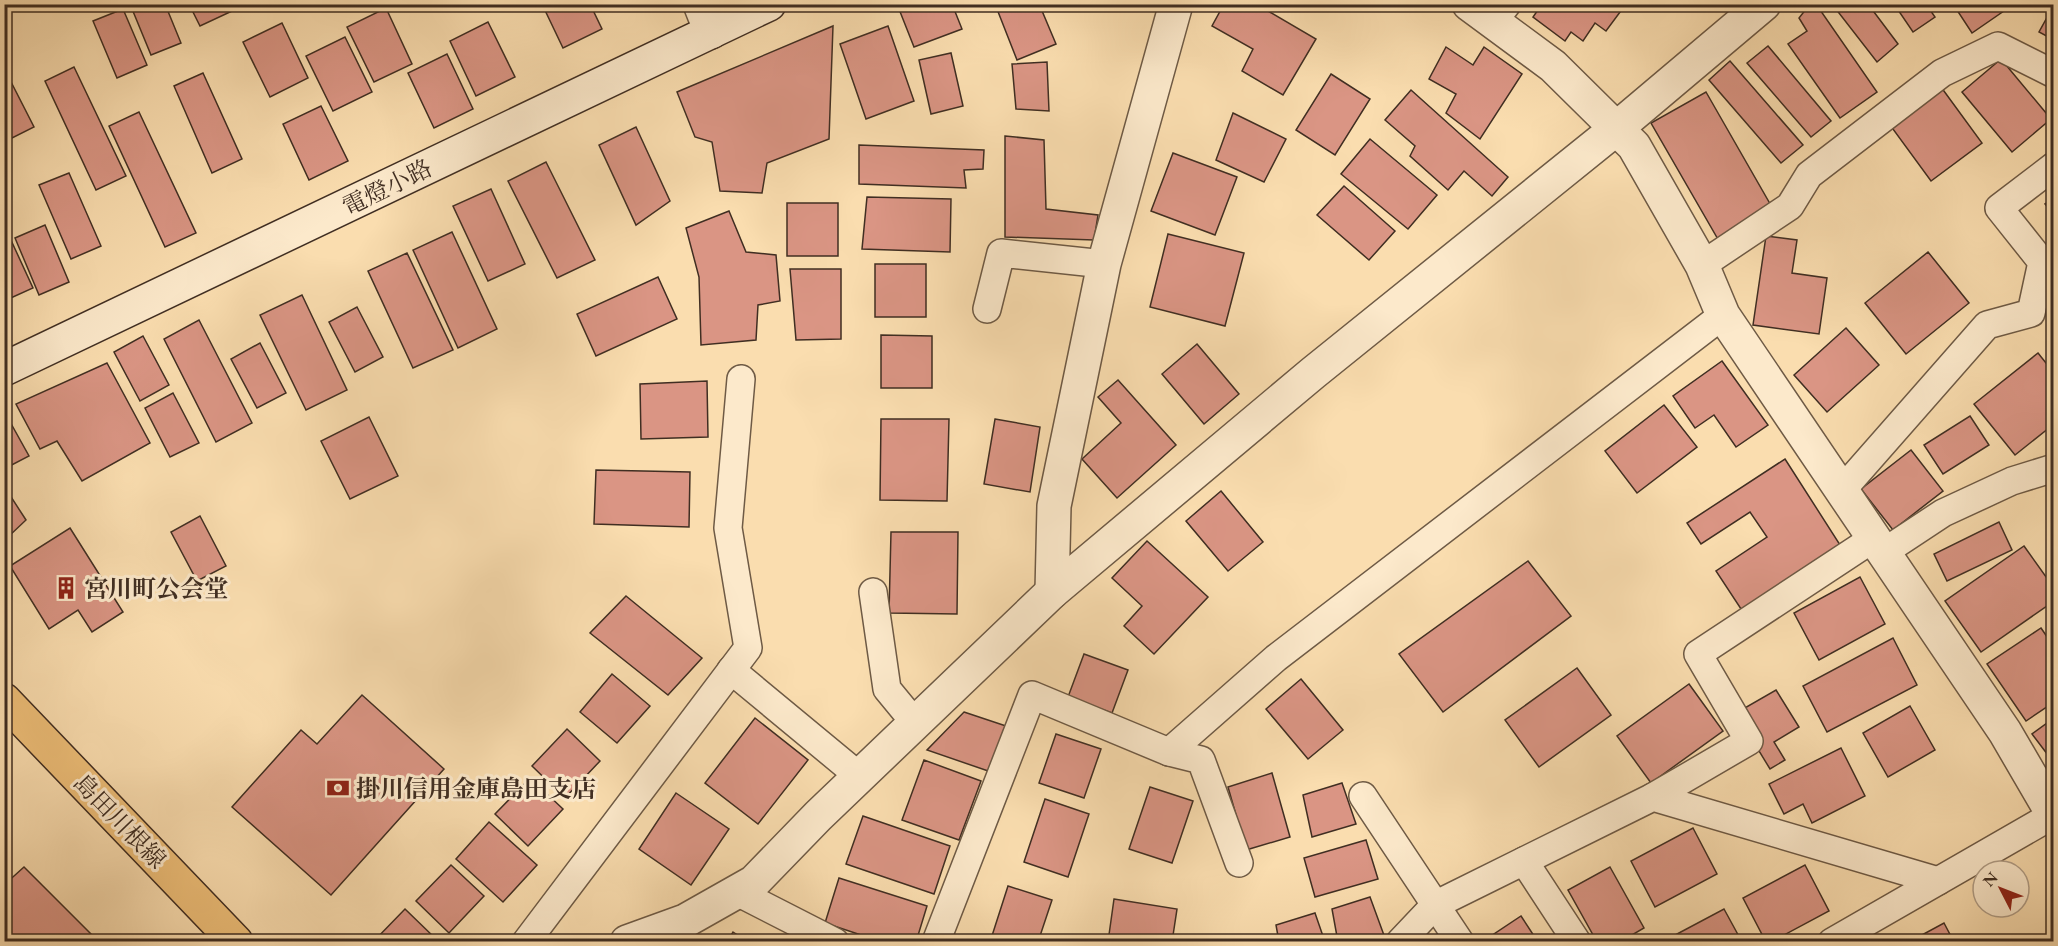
<svg xmlns="http://www.w3.org/2000/svg" width="2058" height="946" viewBox="0 0 2058 946" font-family="'EB Garamond','Noto Serif JP',serif">
<rect width="100%" height="100%" fill="#faddaf"/>
<filter id="stains"><feTurbulence type="fractalNoise" baseFrequency=".00333" numOctaves="4"/><feColorMatrix values="0 0 0 0 .2 0 0 0 0 .09 0 0 0 0 .02 0 0 0 .5 -.17"/></filter>
<radialGradient id="worn" r=".72"><stop offset=".6" stop-color="#630" stop-opacity="0"/><stop offset="1" stop-color="#630" stop-opacity=".3"/></radialGradient>
<g fill="#da9584" stroke="#402e22" stroke-width="1.5">
<path d="M130,4H165L181,43L151,55Z"/>
<path d="M189,4H245V5L200,26Z"/>
<path d="M350,4H367L353,11Z"/>
<path d="M542,4H590L602,29L563,48Z"/>
<path d="M897,4H952L962,29L914,47Z"/>
<path d="M995,4H1044L1040,6L1056,44L1017,60Z"/>
<path d="M1224,4H1256L1316,39L1283,95L1242,71L1253,49L1212,26Z"/>
<path d="M1542,4H1626L1606,31L1595,23L1583,41L1571,32L1565,41L1533,17Z"/>
<path d="M1810,4H1816L1877,92L1840,118L1788,44L1807,31L1799,18Z"/>
<path d="M1832,4H1868L1898,44L1877,62Z"/>
<path d="M1894,4H1926L1935,17L1913,32Z"/>
<path d="M1953,4H2014L1972,33Z"/>
<path d="M2054,5V40L2039,32Z"/>
<path d="M386,8L412,64L374,82L347,27Z"/>
<path d="M123,9L147,65L117,78L93,21Z"/>
<path d="M488,22L515,77L476,96L450,41Z"/>
<path d="M282,23L308,78L270,97L243,42Z"/>
<path d="M833,26L829,139L767,163L762,193L720,191L712,142L695,137L677,92Z"/>
<path d="M888,26L914,101L866,119L840,44Z"/>
<path d="M345,37L372,92L333,111L306,56Z"/>
<path d="M1768,46L1831,121L1811,137L1747,63Z"/>
<path d="M1446,47L1473,65L1484,47L1522,74L1480,139L1446,113L1456,94L1429,79Z"/>
<path d="M951,53L963,106L931,114L919,60Z"/>
<path d="M447,54L473,109L434,128L408,73Z"/>
<path d="M2001,59L2051,119L2012,152L1962,92Z"/>
<path d="M1730,61L1803,145L1781,163L1709,80Z"/>
<path d="M1047,62L1049,111L1016,109L1012,64Z"/>
<path d="M74,67L126,176L96,190L45,81Z"/>
<path d="M203,73L242,159L212,173L174,86Z"/>
<path d="M7,74L34,127L4,142V75Z"/>
<path d="M1331,74L1370,99L1335,155L1296,130Z"/>
<path d="M1941,87L1982,143L1931,181L1890,125Z"/>
<path d="M1411,90L1508,177L1492,196L1464,171L1448,190L1410,156L1415,146L1385,120Z"/>
<path d="M1706,92L1773,209L1719,241L1651,123Z"/>
<path d="M321,106L348,161L309,180L283,124Z"/>
<path d="M139,112L196,233L165,247L109,126Z"/>
<path d="M1233,113L1286,139L1264,182L1216,160Z"/>
<path d="M636,127L670,201L636,225L599,145Z"/>
<path d="M1005,136L1044,140L1046,209L1098,215L1094,240L1005,237Z"/>
<path d="M1370,139L1437,195L1408,229L1341,174Z"/>
<path d="M859,145L984,150L983,169L964,170L966,188L859,184Z"/>
<path d="M1173,153L1237,177L1215,235L1151,211Z"/>
<path d="M546,162L595,260L557,278L508,181Z"/>
<path d="M69,173L101,246L71,259L39,185Z"/>
<path d="M1344,186L1395,231L1369,260L1317,215Z"/>
<path d="M491,189L525,264L488,281L453,206Z"/>
<path d="M867,197L951,199L950,252L862,249Z"/>
<path d="M2054,198V215L2045,204Z"/>
<rect x="787" y="203" width="51" height="53"/>
<path d="M729,211L746,252L776,255L780,301L758,305L756,340L701,345L699,277L686,228Z"/>
<path d="M4,225L33,288L4,301Z"/>
<path d="M45,225L69,282L39,295L15,238Z"/>
<path d="M452,232L497,329L458,348L413,250Z"/>
<path d="M1168,234L1244,253L1225,326L1150,307Z"/>
<path d="M1766,236L1797,240L1792,273L1827,278L1819,334L1753,325Z"/>
<path d="M1928,252L1969,303L1906,354L1865,303Z"/>
<path d="M407,253L453,350L413,368L368,271Z"/>
<rect x="875" y="264" width="51" height="53"/>
<path d="M790,269H841V339L796,340Z"/>
<path d="M658,277L677,319L596,356L577,314Z"/>
<path d="M302,295L347,390L306,410L260,315Z"/>
<path d="M357,307L383,357L355,372L329,322Z"/>
<path d="M199,320L252,423L216,442L164,339Z"/>
<path d="M1846,328L1879,365L1827,412L1794,375Z"/>
<path d="M881,335L932,336V388H881Z"/>
<path d="M143,336L169,385L140,401L114,352Z"/>
<path d="M260,343L286,393L257,408L231,359Z"/>
<path d="M1197,344L1239,394L1204,424L1162,374Z"/>
<path d="M2038,353L2054,373V424L2015,455L1974,404Z"/>
<path d="M1722,361L1768,425L1736,447L1714,415L1695,428L1673,396Z"/>
<path d="M107,363L150,443L82,481L57,441L40,449L16,404Z"/>
<path d="M1118,380L1176,445L1117,498L1082,459L1121,423L1098,397Z"/>
<path d="M707,381L708,437L641,439L640,384Z"/>
<path d="M173,393L199,443L170,457L145,408Z"/>
<path d="M1664,405L1697,447L1637,493L1605,451Z"/>
<path d="M4,411L29,456L4,469Z"/>
<path d="M1970,416L1989,445L1943,474L1924,445Z"/>
<path d="M369,417L398,476L350,499L321,441Z"/>
<path d="M881,419H949L947,501L880,500Z"/>
<path d="M995,419L1040,427L1030,492L984,484Z"/>
<path d="M1911,450L1943,491L1893,530L1861,489Z"/>
<path d="M1785,459L1842,548L1743,612L1716,571L1767,537L1750,512L1701,544L1687,523Z"/>
<path d="M596,470L690,472L689,527L594,524Z"/>
<path d="M4,486L26,520L8,537L4,533Z"/>
<path d="M1221,491L1263,542L1228,571L1186,521Z"/>
<path d="M200,516L226,566L197,581L171,532Z"/>
<path d="M1999,522L2012,550L1947,581L1934,554Z"/>
<path d="M70,528L123,612L92,632L78,610L49,629L10,566Z"/>
<path d="M891,532H958L957,614L889,613Z"/>
<path d="M1147,541L1208,597L1154,654L1124,626L1142,606L1112,578Z"/>
<path d="M2024,546L2054,588V601L1981,652L1945,601Z"/>
<path d="M1528,561L1571,616L1443,712L1399,654Z"/>
<path d="M1860,577L1885,624L1819,660L1794,613Z"/>
<path d="M626,596L702,658L668,695L590,633Z"/>
<path d="M2041,628L2054,647V702L2026,721L1987,664Z"/>
<path d="M1893,638L1917,685L1827,732L1803,686Z"/>
<path d="M1084,654L1128,670L1112,713L1068,697Z"/>
<path d="M1577,668L1611,715L1539,767L1505,720Z"/>
<path d="M612,674L650,706L617,743L580,712Z"/>
<path d="M1301,679L1343,730L1308,759L1266,709Z"/>
<path d="M1689,684L1723,731L1651,783L1617,736Z"/>
<path d="M1776,690L1799,727L1774,742L1785,760L1770,769L1736,713Z"/>
<path d="M362,695L444,769L331,895L232,807L301,730L317,744Z"/>
<path d="M1910,706L1935,750L1888,777L1863,733Z"/>
<path d="M964,712L1012,728L997,774L927,750Z"/>
<path d="M755,718L808,760L758,824L705,783Z"/>
<path d="M2054,718V763L2032,734Z"/>
<path d="M567,729L600,761L565,798L532,766Z"/>
<path d="M1056,734L1101,749L1084,798L1039,783Z"/>
<path d="M1841,748L1865,796L1812,823L1803,804L1784,814L1769,784Z"/>
<path d="M924,760L981,781L959,840L902,820Z"/>
<path d="M1272,773L1290,837L1246,850L1228,787Z"/>
<path d="M530,778L563,809L528,846L495,814Z"/>
<path d="M1342,783L1356,824L1312,837L1303,795Z"/>
<path d="M1150,787L1193,801L1172,863L1129,849Z"/>
<path d="M676,793L729,829L691,885L639,849Z"/>
<path d="M1045,799L1089,814L1068,877L1024,862Z"/>
<path d="M863,816L950,846L934,894L846,864Z"/>
<path d="M489,822L537,865L503,902L456,859Z"/>
<path d="M1693,828L1717,874L1655,907L1631,861Z"/>
<path d="M1366,840L1378,879L1315,897L1304,858Z"/>
<path d="M451,865L484,896L449,933L416,901Z"/>
<path d="M1805,865L1829,911L1771,942H1766L1743,898Z"/>
<path d="M24,867L99,942H4V885Z"/>
<path d="M1610,867L1644,928L1620,942H1597L1568,890Z"/>
<path d="M839,878L927,906L916,942H882L825,923Z"/>
<path d="M1008,886L1052,900L1038,942H990Z"/>
<path d="M1370,897L1385,938L1373,942H1338L1332,909Z"/>
<path d="M1114,899L1177,909L1172,942H1108Z"/>
<path d="M405,909L437,940L435,942H373Z"/>
<path d="M1724,909L1742,942H1662Z"/>
<path d="M1315,913L1325,942H1279L1276,925Z"/>
<path d="M1521,916L1538,942H1491L1488,938Z"/>
<path d="M1944,923L1954,942H1909Z"/>
<path d="M733,932L748,942H727Z"/>
</g>
<g fill="none" stroke-linecap="round" stroke-linejoin="round">
<g stroke="#6e5a45" stroke-width="30">
<g id="lane">
<path d="M1493,22L1507,4"/>
<path d="M1702,265L1790,206L1809,175L1942,73L1998,46L2054,74"/>
<path d="M987,309L1001,253L1104,264"/>
<path d="M1842,490L1987,325L2031,313L2042,262L1999,208L2054,166"/>
<path d="M1884,552L1943,513L2012,481L2054,468"/>
<path d="M873,592L887,689L915,723"/>
<path d="M731,670L859,776"/>
<path d="M1169,752L1276,658L1723,315"/>
<path d="M1363,796L1460,942"/>
<path d="M1653,797L1749,741L1698,654L1874,538"/>
<path d="M1524,861L1577,942"/>
<path d="M737,892L835,942"/>
<path d="M526,942L748,648L728,528L741,379"/>
<path d="M936,942L1032,695L1169,752L1201,760L1239,863"/>
<path d="M1400,942L1435,905L1653,797L1938,881"/>
<path d="M1832,942L2053,815"/>
</g>
</g>
<g stroke="#6e5a45" stroke-width="36">
<g id="street">
<path d="M700,4L711,32"/>
<path d="M1469,4L1553,66L1634,146L1702,265L1723,315L2005,732L2054,816"/>
<path d="M1052,592L1054,506L1104,264L1176,4"/>
<path d="M627,942L685,921L754,882L818,816L1052,592L1313,373L1617,128L1764,4"/>
</g>
</g>
<g stroke="#402e22" stroke-width="36">
<path id="secondary" d="M4,369L769,4"/>
</g>
<g stroke="#402e22" stroke-width="36">
<path id="primary" d="M4,700L236,942"/>
</g>
<use href="#lane" stroke="#fce9cb" stroke-width="27"/>
<use href="#street" stroke="#fce9cb" stroke-width="33"/>
<use href="#secondary" stroke="#fce9cb" stroke-width="33"/>
<use href="#primary" stroke="#edbe78" stroke-width="33"/>
</g>
<defs>
<g id="building-bare" transform="scale(1.8)"><path d="M-4-6H4V6H1V3H-1V6H-4ZM-2.5-4.3h1.7v1.8h-1.7ZM.8-4.3h1.7v1.8H.8ZM-2.5-1h1.7V.8h-1.7ZM.8-1h1.7V.8H.8Z" fill="#8f2418" stroke="#fce9cb" stroke-width="2.5" paint-order="stroke"/></g>
<g id="bank-bare" transform="scale(1.8)"><path d="M-6-4H6V4H-6ZM0-2.3a2.3 2.3 0 1 0 0 4.6a2.3 2.3 0 1 0 0-4.6Z" fill="#8f2418" stroke="#fce9cb" stroke-width="2.5" paint-order="stroke"/></g>
</defs>
<g fill-rule="evenodd">
<use href="#building-bare" x="66" y="588"/>
<use href="#bank-bare" x="338" y="788"/>
</g>
<g text-anchor="middle" dominant-baseline="central" stroke-width="6" stroke-linejoin="round" paint-order="stroke">
<g font-size="24" fill="#402e22" stroke="#fce9cb">
<text transform="translate(387 187) rotate(-26)">電燈小路</text>
<text transform="translate(120 821) rotate(46)">島田川根線</text>
</g>
<g font-size="24" font-weight="bold" fill="#402e22" stroke="#fce9cb" text-anchor="start">
<text x="84" y="588">宮川町公会堂</text>
<text x="356" y="788">掛川信用金庫島田支店</text>
</g>
</g>
<rect width="2058" height="946" fill="none" stroke="#faddaf" stroke-width="24"/>
<rect x="6" y="6" width="2046" height="934" fill="none" stroke="#402e22" stroke-width="3"/>
<rect x="12" y="12" width="2034" height="922" fill="none" stroke="#402e22" stroke-width="1.5"/>
<g transform="translate(2001 889) rotate(312)"><circle r="28" fill="#fce9cb" stroke="#b19e87" stroke-width="1.5"/>
<path d="M0-4.5L10 22L0 15L-10 22Z" fill="#8f2418"/>
<text y="-9" font-size="16" font-weight="bold" text-anchor="middle" fill="#402e22">N</text>
</g>
<rect width="100%" height="100%" filter="url(#stains)"/>
<rect width="100%" height="100%" fill="url(#worn)"/>
</svg>
